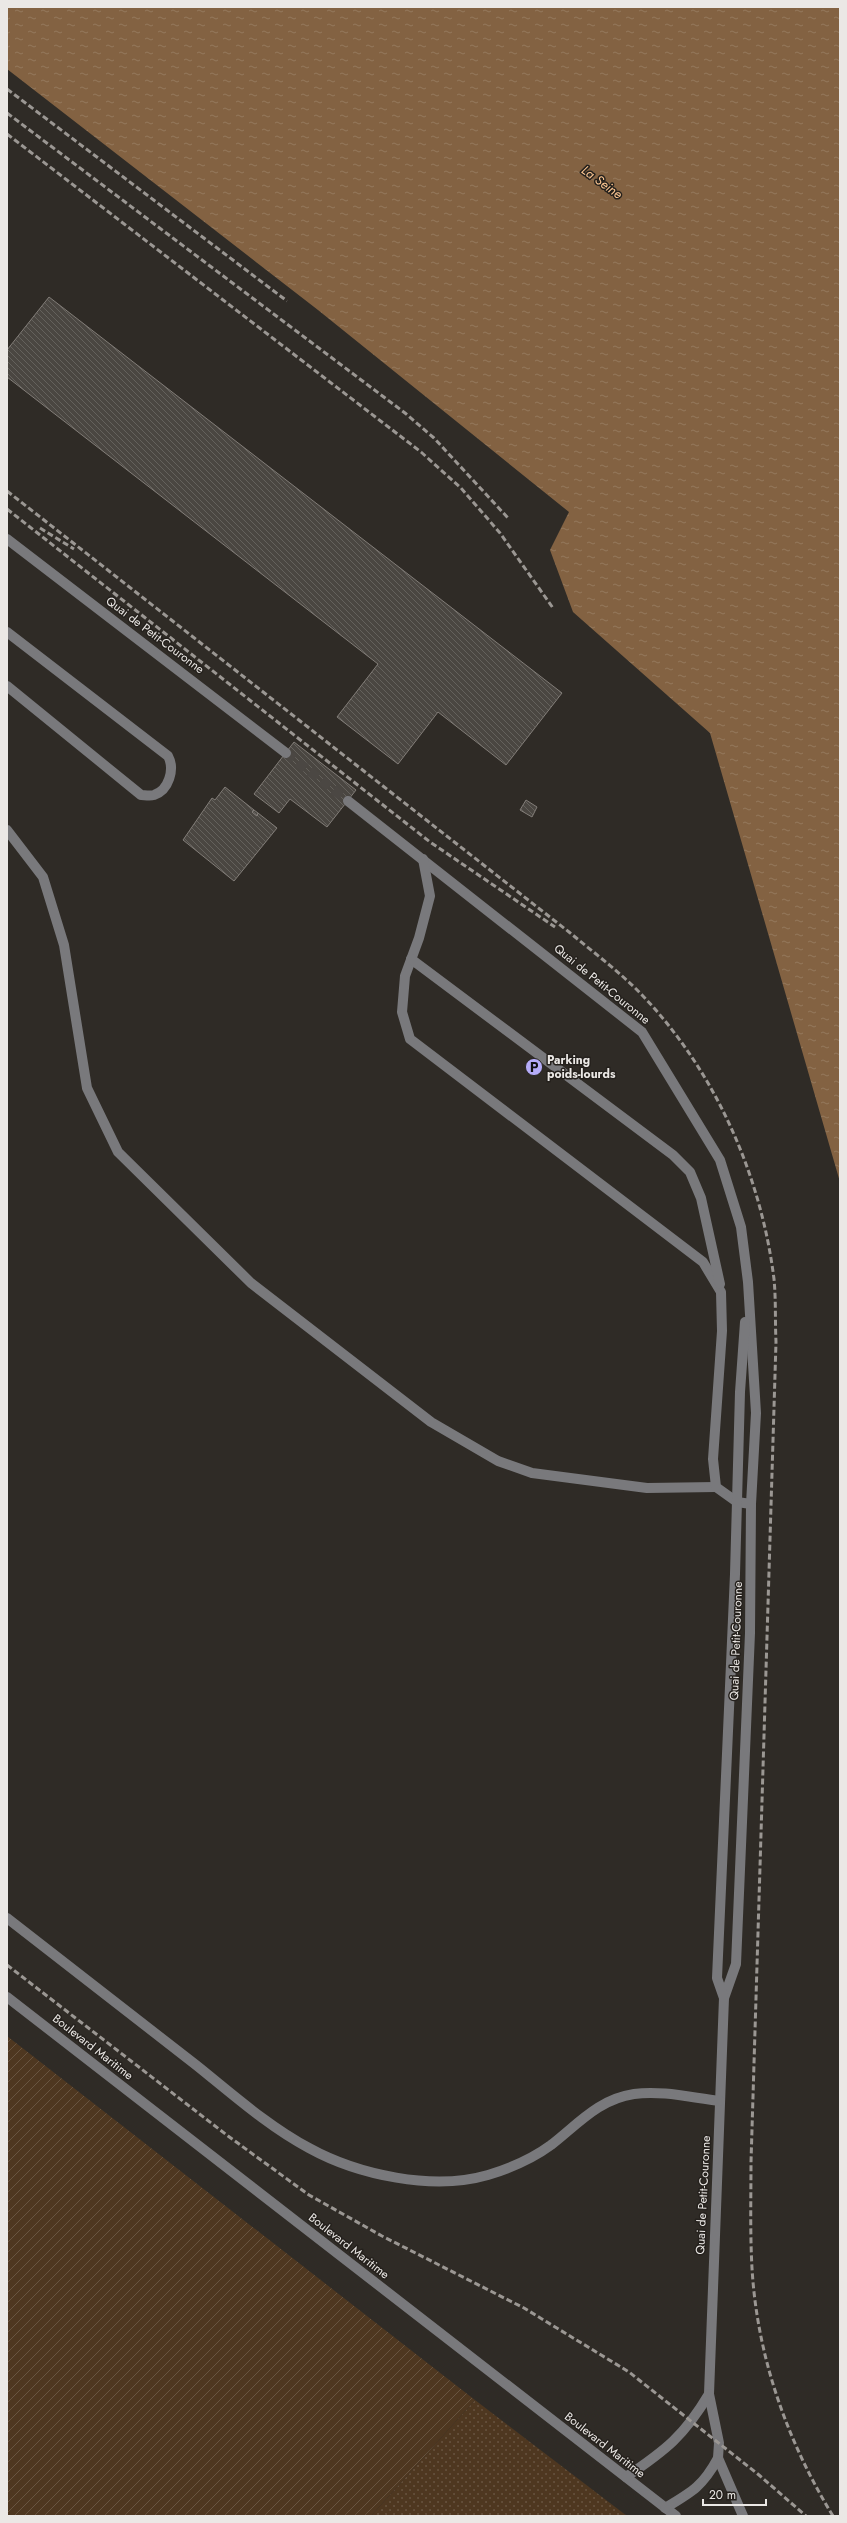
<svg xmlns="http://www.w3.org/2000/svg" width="847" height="2523" viewBox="0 0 847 2523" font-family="Jost,sans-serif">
<defs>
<pattern id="grass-dots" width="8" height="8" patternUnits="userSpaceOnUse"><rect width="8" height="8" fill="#4e3720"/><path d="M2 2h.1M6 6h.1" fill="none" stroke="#685440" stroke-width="1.8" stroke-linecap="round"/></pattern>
<pattern id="garden-furrows" width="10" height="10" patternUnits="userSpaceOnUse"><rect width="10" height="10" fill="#4e3720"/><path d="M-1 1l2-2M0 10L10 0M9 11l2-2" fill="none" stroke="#685440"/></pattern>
<pattern id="water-ripples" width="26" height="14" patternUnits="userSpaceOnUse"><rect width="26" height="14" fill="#836242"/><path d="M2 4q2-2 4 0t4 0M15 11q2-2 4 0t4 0" fill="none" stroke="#95785d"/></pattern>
<pattern id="building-back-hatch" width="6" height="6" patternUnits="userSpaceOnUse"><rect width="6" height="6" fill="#4a4641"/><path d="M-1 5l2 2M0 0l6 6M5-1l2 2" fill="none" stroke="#64615c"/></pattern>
</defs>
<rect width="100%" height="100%" fill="#2f2b26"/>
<path fill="url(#grass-dots)" d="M475,2400L627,2516H371Z"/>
<path fill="url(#garden-furrows)" d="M7,2036L475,2400L371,2516H7Z"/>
<path fill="url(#water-ripples)" d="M7,7H840V1182L710,733L573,612L550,550L569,512L318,310L7,69Z"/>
<g fill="url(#building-back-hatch)" stroke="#827d78">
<path d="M49,297L562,693L506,765L438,712L398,764L337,717L378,664L7,377V350Z"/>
<path d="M294,742L356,790L327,827L290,799L279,813L254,794Z"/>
<path d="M225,787L254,810L252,812L257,816L258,813L277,828L234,881L183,840L212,798L215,800Z"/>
<path d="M526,800L537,807L532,817L520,810Z"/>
<path d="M254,810L258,813L257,816L252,812Z"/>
</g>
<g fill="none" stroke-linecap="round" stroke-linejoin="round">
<path stroke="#4b4743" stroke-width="10" stroke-dasharray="10 5" stroke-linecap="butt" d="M286,753L348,801"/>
<g stroke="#79797c" stroke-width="10">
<path d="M7,539L286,753"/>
<path d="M7,632L168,756C175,769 169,790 154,795C150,796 144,795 141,795L7,686"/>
<path d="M348,801L642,1032L720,1160L741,1227L748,1282L756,1413L751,1504L750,1633L736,1964L724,1998L709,2394L719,2443L718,2458L743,2516"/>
<path d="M7,830L43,877L64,945L87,1088L118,1152L251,1283L431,1422L498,1461L532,1473L647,1488L716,1487"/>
<path d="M423,859L430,896L419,938L405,976L402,1012L410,1039L703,1262L721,1292L722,1331L713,1459L716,1487L737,1502L751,1504"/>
<path d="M411,959L673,1155L690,1172L701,1198L720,1284"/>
<path d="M7,1918C70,1967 133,2016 196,2065C231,2093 269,2127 309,2148C358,2175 433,2191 488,2175C511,2168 532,2159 551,2145C578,2124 599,2099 634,2094C662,2090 693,2098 720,2101"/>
<path d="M7,1997L676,2516"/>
<path d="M724,1998L717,1978L735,1574L740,1392L745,1322"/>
<path d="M626,2477C666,2450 684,2436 709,2394"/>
<path d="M665,2508C692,2492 703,2486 718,2458"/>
</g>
<g stroke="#9b9793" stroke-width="3" stroke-dasharray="6 3" stroke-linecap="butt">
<path d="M7,89L287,301"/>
<path d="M7,113L405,413L434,438L508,518"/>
<path d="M7,134L421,452L461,488L500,533L553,608"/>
<path d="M7,491L569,932C593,952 620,972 642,995C715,1071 761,1175 774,1279C776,1300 775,1321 776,1342L751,2162C751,2197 750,2233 752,2268C757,2356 787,2441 833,2516"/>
<path d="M7,509L430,842L555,927"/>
<path d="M40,528L74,549"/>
<path d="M7,1965L228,2136L309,2195L382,2236L524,2308L629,2372L759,2475L806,2516"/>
</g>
</g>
<defs>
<g id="parking-disc" transform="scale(0.9)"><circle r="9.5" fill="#b5acf8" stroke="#25211d"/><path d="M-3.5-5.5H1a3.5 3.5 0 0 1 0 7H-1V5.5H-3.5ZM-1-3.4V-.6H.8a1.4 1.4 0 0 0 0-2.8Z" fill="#111"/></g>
</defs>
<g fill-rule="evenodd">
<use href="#parking-disc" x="534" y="1067"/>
</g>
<g text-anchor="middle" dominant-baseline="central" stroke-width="3" stroke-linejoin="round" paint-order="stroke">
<g font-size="12" fill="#ebe8e5" stroke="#25211d">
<text transform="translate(155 635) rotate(37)">Quai de Petit-Couronne</text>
<text transform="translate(602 984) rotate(39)">Quai de Petit-Couronne</text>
<text transform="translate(736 1641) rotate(-88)">Quai de Petit-Couronne</text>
<text transform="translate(93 2047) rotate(38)">Boulevard Maritime</text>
<text transform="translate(703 2195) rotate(-87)">Quai de Petit-Couronne</text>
<text transform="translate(349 2246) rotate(38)">Boulevard Maritime</text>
<text transform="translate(605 2445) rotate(38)">Boulevard Maritime</text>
</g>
<g font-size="12" font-weight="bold" fill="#ebe8e5" stroke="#25211d" text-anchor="start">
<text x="547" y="1060">Parking<tspan x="547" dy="14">poids-lourds</tspan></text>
</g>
<g font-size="13" font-style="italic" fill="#ffc893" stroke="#25211d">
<text transform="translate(602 182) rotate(36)">La Seine</text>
</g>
</g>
<rect width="847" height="2523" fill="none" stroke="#ebe8e5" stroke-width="16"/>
<path d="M703 2499v6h63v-6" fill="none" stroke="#ebe8e5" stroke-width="2"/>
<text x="709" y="2499" font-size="12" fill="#ebe8e5" stroke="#25211d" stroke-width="3" paint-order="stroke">20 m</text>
</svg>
